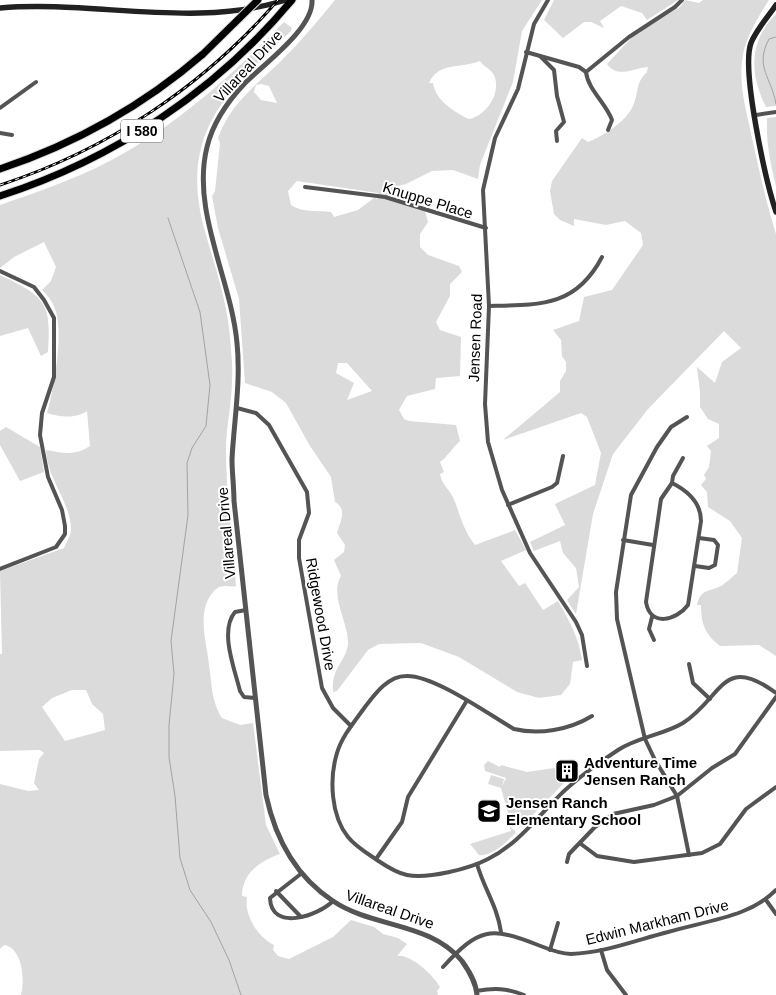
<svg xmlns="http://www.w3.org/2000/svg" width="776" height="995" viewBox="0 0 776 995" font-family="Helvetica,sans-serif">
<rect width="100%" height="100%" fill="#fff"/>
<g fill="#dbdbdb" fill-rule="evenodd">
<path d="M335,0H542L522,31L513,82L480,165L478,179L453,170L432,171L406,184L394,187L393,191L405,195L411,204L425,211L428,222L420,234V247L428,255L459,266L462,272L450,284V296L436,322L440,330L461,337L460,376L436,378L435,389L407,396L399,410L404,419L409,421L456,425L460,441C452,448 448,456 440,462L444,472L440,474C442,486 452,491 455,502C461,518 464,531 475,545L515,530L526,550L501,561L519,586L525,583L543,610L558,601C569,620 579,638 582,660L573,662L570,684L561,695L539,698L517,692L459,657L421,643L379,644L368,650L337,691L333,692C331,667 346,662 348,644C349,623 329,595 341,576L334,560L344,552L345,545L337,533C340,521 348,510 335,502L331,477L310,446L286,403L272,392L245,383L239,299L218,228L212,196L215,191L220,143L218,138C230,104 256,85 281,61C300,42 318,21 335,0ZM480,61C484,67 491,69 494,75C502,93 486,116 469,119C454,112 435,100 433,83H429C439,61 461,69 480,61ZM261,84L269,86L277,103L261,100L254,92L256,85ZM297,181L378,193V199L374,198L358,210L334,217L331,212C318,210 302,213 291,205L288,191ZM338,363H347L372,391L347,400L354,383L336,373Z"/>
<path d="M554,0H678L647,20L642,13L621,6L600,21L604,28L591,22H584L563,38L544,20Z"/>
<path d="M685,0L699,3L703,0H769C757,19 744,39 742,62C739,88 747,113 752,138C759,170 766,202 776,234V656L759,645L720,646C705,634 701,624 701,605H697C700,589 709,592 721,586C726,583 732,577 737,573L742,538L730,521L708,507L707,492L701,485L706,479L704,475L709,467L711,451L707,446L719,438V424L708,419L700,407V392L697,367L715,383L722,362L741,348L724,331L648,409L613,454L593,514L576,614L567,600L579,587L576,568L563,553L560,541L534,551L530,542L565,525L555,504L595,485L601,453L587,417L581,413L503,440L560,392V381L566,371V362L562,356L561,340L553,330L579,321L584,297L612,290L643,245L641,233L625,221L606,225L574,219V226L560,220L554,214L550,191L552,181L582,138L588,142C603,136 624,123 632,108C639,95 635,82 647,72L648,67C633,68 618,79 607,64L636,33L680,7Z"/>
<path d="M776,14V106L766,107C749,74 749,41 776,14Z"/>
<path d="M284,22L292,28L291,31C229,89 180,130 203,224C213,262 227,298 230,338C231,351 233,365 232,379C232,403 226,427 226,450C226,496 233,541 236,586C229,588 222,583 215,590C195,610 207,642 209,665C212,685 211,700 222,718L240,725L253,723L266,825L280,854C260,861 242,873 242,896L247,897C244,916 258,937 274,945L273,950L278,956L289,959L333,937L351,920L374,927L383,934L398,938L407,944L397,956C411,954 433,975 440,987L437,991L438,995H21C25,981 23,948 4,945L0,949V784L28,791L39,790L34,783L39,759L44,753L40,750L0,751V654H2L0,571L64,548C66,543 71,535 71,530C71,502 47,479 46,450C63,453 75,456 90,446L87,411C76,419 59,417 47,413C54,389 64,332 55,309C53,302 47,295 42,290L51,281L56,267L44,242L14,257L0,268V205C43,190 87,175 126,152C185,118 237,70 284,22ZM72,690H86L92,704L103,714L105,730L65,741L42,707L52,698Z"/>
<path d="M776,117V186C770,163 766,142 767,118Z"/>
<path d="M0,275C44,296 52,302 48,352L41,356L28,328L0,336Z"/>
<path d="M6,427L40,447L44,472L20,481L0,445V431Z"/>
<path d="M488,761L500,767L501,765L527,772L554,768L560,773L564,783L520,828L509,817L501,788L488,784L491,775L504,779L502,786L506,778L485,771L484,765Z"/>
<path d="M509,825L516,832C508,841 492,857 479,855L470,844L511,831Z"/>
</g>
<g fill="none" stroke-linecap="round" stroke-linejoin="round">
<g stroke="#a2a2a2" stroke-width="1">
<path d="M776,37L769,39C754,67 772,78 776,104"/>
<path d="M168,218L200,312L210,385L206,426L192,448L187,463L188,515L171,641L174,674L169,725V757L175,796L180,858L190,890L211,922L229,960L241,995"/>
</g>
<g stroke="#dbdbdb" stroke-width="9">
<g id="motorway">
<path d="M0,169C74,144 143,106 203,54"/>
<path d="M0,196C114,159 215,92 292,0"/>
</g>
</g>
<g stroke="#545454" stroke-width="4">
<path d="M548,0L534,24L518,89L495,138L483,190L489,306L485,404L488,442L502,490L530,553L576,622L582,635L587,666"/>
<path d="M526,52L579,67L586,72L629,37L675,7L682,0"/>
<path d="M540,56L554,70L557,96L564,122L556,131L557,141"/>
<path d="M586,72C588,90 606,103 612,120L608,130"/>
<path d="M0,108L36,82"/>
<path d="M756,115L776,112"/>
<path d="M0,133L12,135"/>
<path d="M305,187L385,197L486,228"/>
<path d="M0,271L34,287L44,300L54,318V377L42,413L40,435L48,477L62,510L65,526V534L56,547L0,569"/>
<path d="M489,306C540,305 576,307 602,257"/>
<path d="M237,408L256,413L269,425L307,492L309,513L299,540V558L322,688L333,708L351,726"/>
<path d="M687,417L671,427L657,447L631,495L616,592L617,619L645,739L655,760L677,796L689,855"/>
<path d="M672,483C688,491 701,502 701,521L688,605C676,621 650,627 646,602L661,499Z"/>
<path d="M672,483L673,476L683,458"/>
<path d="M508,505L552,487L557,483L563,456"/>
<path d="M623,540L653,545"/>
<path d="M695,566L709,568L715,565L718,545L714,540L699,538"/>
<path d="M246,610L235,612C219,631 235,670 240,691L244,697L255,698"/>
<path d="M652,617L649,629L654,640"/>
<path d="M689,664L693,683L710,699"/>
<path d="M592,716C569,730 539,735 514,729C488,714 434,675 406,676C388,676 375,694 365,707C355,721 342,736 337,753C329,779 331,816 348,837C356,847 367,853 377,860C386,866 396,873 407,875C428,879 469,869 488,859C516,845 534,821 556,799C573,781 597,764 618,750C638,737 663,735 683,723C723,697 722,653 776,693"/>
<path d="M581,844L597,856L634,862L702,853L720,844L746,809L776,787"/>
<path d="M376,859L402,822L408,797L466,702"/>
<path d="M567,862L569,854L594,828L613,814L654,805L677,796L712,768L735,754L776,697"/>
<path d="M477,864C484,889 497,905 501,932"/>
<path d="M302,873L270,898C271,932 318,916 333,901"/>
<path d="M276,891L301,917"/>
<path d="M766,900L776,914"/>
<path d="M550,950L558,923"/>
<path d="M601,950L607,970L626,995"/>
<path d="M443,967C479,928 490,926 538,945C548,949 560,954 571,954C604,953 637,940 668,932C692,925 717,921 741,912C754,907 766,900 776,890"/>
<path d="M476,991C494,988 507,988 524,995"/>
</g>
<path stroke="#545454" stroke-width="5" d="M312,0C314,28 264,64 245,83C228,101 213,122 207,147C191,211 231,278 237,343C241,382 234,421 232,459C232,473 234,487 234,501L266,795C275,837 295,876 333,901C373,928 430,922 462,961C469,971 476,982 477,995"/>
<g stroke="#212121" stroke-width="5.5">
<path d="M776,5C768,17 756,30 751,43C741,70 766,182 776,212"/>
<path d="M0,8C94,0 194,29 286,0"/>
</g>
<use href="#motorway" stroke="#000" stroke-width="7"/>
<g stroke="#000" stroke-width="3">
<path id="rail" d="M0,185C107,150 204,86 278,0"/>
</g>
<use href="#rail" stroke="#fff" stroke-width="1" stroke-dasharray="4" stroke-linecap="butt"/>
<g stroke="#dbdbdb" stroke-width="9" stroke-linecap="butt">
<path id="motorway-bridge" d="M203,54L258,0"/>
</g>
<use href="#motorway-bridge" stroke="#000" stroke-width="7"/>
</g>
<defs>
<g id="building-square" transform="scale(1.25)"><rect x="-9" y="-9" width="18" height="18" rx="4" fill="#000" stroke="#fff"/><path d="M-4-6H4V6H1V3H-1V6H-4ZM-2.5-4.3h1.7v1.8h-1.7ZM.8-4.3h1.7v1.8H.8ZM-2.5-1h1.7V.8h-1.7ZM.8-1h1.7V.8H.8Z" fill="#fff"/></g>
<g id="school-square" transform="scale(1.25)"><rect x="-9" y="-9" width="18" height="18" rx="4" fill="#000" stroke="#fff"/><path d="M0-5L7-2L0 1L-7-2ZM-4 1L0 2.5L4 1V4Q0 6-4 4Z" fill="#fff"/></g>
</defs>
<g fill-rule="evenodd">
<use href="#building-square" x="567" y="771"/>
<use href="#school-square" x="489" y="811"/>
</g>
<g text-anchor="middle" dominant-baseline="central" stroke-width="4" stroke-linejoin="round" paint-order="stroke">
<rect fill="#fff" stroke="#4c4c4c" stroke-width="1" x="121" y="119.5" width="42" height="23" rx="4"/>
<g font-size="14" font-weight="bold" fill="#000">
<text x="142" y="131">I 580</text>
</g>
<g font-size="15" fill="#000" stroke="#fff">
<text transform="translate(248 66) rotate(-47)">Villareal Drive</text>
<text transform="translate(428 200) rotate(17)">Knuppe Place</text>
<text transform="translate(475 338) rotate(-88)">Jensen Road</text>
<text transform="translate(226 533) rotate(-95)">Villareal Drive</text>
<text transform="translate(321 614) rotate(80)">Ridgewood Drive</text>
<text transform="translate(390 909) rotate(19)">Villareal Drive</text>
<text transform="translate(657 922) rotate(-14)">Edwin Markham Drive</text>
</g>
<g font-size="15" font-weight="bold" fill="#000" stroke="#fff" text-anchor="start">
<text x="584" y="762">Adventure Time<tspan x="584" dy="17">Jensen Ranch</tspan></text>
<text x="506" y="802">Jensen Ranch<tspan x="506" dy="17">Elementary School</tspan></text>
</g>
</g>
</svg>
